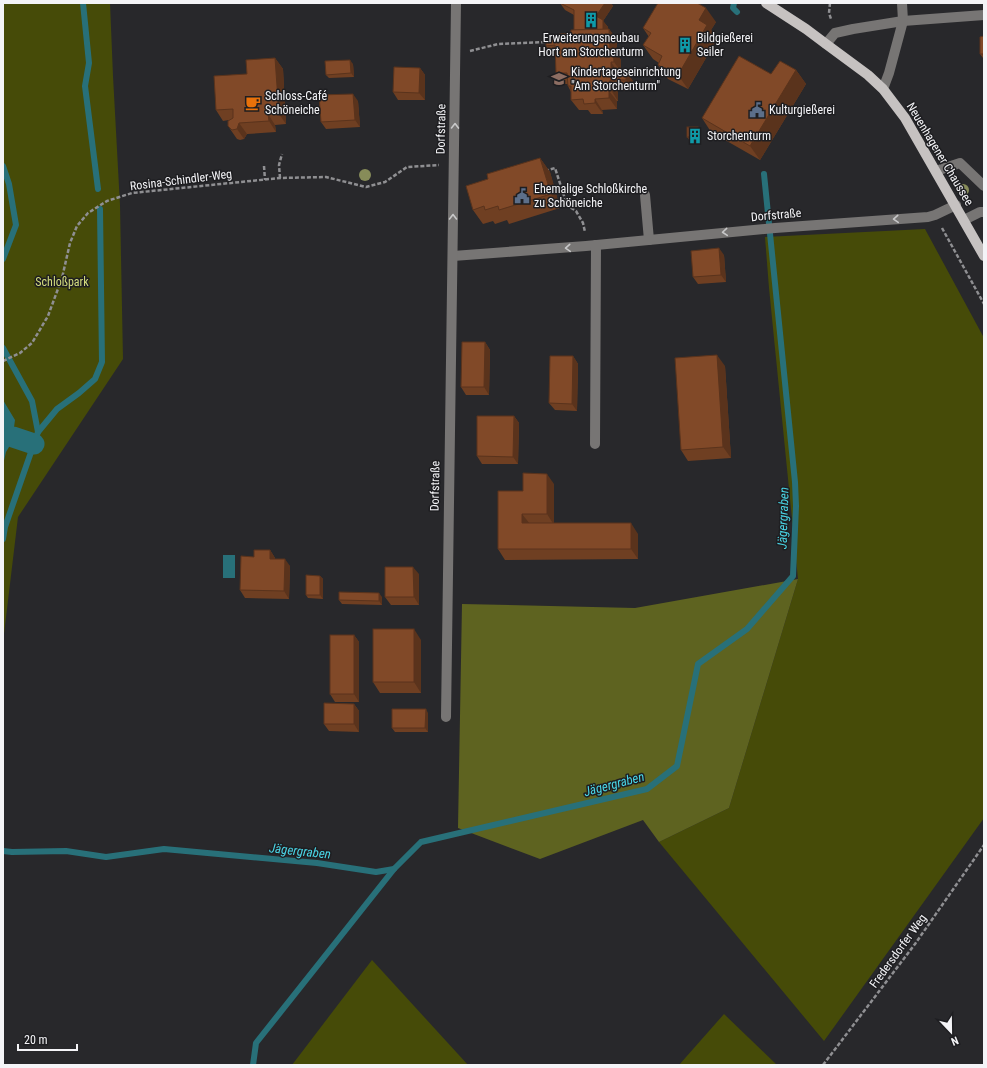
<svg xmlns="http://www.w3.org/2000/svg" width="987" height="1068" viewBox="0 0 987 1068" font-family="'Roboto Condensed',sans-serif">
<rect width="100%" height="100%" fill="#28282b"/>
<g fill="#464b08">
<path d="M3,3H110L113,76L120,205L123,359L18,517L4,634L3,636Z"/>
<path d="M925,229L984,338V818L824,1041L659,842L729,808L798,579L769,288L765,237Z"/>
<path d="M372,960L468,1065H292Z"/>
<path d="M724,1014L777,1065H679Z"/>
</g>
<path fill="#5e6320" d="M798,579L729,808L659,842L643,820L540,859L458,828L462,604L635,608Z"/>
<g fill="#287079">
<path d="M3,400L15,420L12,442L6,452L3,465Z"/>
<rect x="223" y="555" width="12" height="23"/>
</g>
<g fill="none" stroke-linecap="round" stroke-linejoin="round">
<g stroke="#287079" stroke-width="6">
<path d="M83,3L89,63L85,86L98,189"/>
<path d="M734,3L733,8L737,12"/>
<path d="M3,166L9,184L16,225L3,259"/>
<path d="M3,348L32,401L38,432L5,527L3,539"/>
<path d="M38,432L57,409L79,393L95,379L102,362L100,209"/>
<path d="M3,851L12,852L66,851L106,857L164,849L317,863L376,872L394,869L421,842L647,789L677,766L698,664L747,629L793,576L796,506L795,482L764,174"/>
<path d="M253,1065L256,1043L394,869"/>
</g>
<path stroke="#287079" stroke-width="21" d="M13,437L34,444"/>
<g stroke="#8f8f92" stroke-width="2.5" stroke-dasharray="4 2" stroke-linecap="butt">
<path d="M830,3L829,13L831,19"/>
<path d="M470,51L498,44L547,42"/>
<path d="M264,166L265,180"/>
<path d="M545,171L555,168L567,205L576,211L583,223L585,232"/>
<path d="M280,178L279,165L282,154"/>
<path d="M942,228L984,304"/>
<path d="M3,361L20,353L32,343L48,316L62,278L70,243L77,226L88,213L107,201L132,193L280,178L326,177L366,187L385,182L407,167L439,165"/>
<path d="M823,1065L915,944L984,845"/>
</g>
<g stroke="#777574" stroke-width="10">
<path d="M826,44L835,33L853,29L903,21L984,15"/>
<path d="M883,89L889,73L903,21L902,3"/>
<path d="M936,171L960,163L984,186"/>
<path d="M645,195L649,240"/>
<path d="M964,220L980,212H984"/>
<path d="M453,256L586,246L775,228L928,217L935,215L956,205"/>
<path d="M595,444L596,245"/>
<path d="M446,717L456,3"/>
</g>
<path stroke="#c6c2c1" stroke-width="10" d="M766,3L806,29L826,44L868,75L883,89L905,118L984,256"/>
</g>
<g fill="#878c59">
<circle cx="365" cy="175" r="6"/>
<circle cx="963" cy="190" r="6"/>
</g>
<g fill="#6f3f22">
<path d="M560,3H611L613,6L603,21L608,27V29H609L617,40V54L621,60V71L633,81L634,90L618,91V101H617V109L602,110L603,114H591L588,110H579L571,100V92L568,86V84H564L556,73V56L553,57L546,46L571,33L574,30V15L565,10Z"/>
<path d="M716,22L711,30L717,39L688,89L668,79L658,65L659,63L653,59L643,45L649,37L643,28Z"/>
<path d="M984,36V58H983L980,54Z"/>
<path d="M275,58L283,69L286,124L275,125L276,132L247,134L244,139L240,140L237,139L228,126L229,120L223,121L216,110L247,74Z"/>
<path d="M353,64L354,77L329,78L326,75Z"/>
<path d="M420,68L425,75V100H398L393,92Z"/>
<path d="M796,70L806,84L760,160L711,132L702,118L771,74Z"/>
<path d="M358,101L360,127L326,129L321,122Z"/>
<path d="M698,127L700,131V141H690L687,137Z"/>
<path d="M540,158L550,172L560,208L509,224L507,220L495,224L493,221L483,224L473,210L488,179Z"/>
<path d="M724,255L726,282L698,284L693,277Z"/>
<path d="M485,342L490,350L489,395H466L461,387Z"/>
<path d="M573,356L578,364L577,411L555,410L549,403Z"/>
<path d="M725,366L731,458L688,461L681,450Z"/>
<path d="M514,416L519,423L518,464H482L477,456Z"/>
<path d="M554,484V523L638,534V559L505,560L498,549L523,491Z"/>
<path d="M270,550L275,558V559L290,566L289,599L245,598L240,590L254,557Z"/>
<path d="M419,574V605H391L385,597Z"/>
<path d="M320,576L323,579V599L308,598L306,595Z"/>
<path d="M382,597V605L342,604L339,600Z"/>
<path d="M354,635L359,642V702H335L330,694Z"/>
<path d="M421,640V693H380L373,682Z"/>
<path d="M354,704L359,711V732L329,731L324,724Z"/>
<path d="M428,713V732H395L392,728Z"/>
</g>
<g fill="#5a331c">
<path d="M605,3H611L613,6L603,21L608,27V40L596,16Z"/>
<path d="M706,8L716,22L711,30L717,39L688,89L678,75L699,20Z"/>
<path d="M609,29L617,40V54L621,60V72L614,62L610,49Z"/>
<path d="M275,58L283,69L286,124L279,114Z"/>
<path d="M350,60L353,64L354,77L351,73Z"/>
<path d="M611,62L618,72L611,71Z"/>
<path d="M420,68L425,75V100L419,93Z"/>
<path d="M626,70L633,81L634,90L626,80Z"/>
<path d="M796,70L806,84L760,160L750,146Z"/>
<path d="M610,80L618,91V101L611,90Z"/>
<path d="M609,91L617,101V109L609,98Z"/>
<path d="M353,94L358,101L360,127L355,120Z"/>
<path d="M595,99L602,110L603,114L595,103Z"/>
<path d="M268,114L275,125L276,132L269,121Z"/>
<path d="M239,123L247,134L244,139L237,129Z"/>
<path d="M698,127L700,131V141L698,137Z"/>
<path d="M540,158L550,172L560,208L551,194Z"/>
<path d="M719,248L724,255L726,282L721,275Z"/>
<path d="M485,342L490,350L489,395L484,387Z"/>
<path d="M717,355L725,366L731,458L723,447Z"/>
<path d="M573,356L578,364L577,411L572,404Z"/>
<path d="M514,416L519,423L518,464L513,457Z"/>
<path d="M547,474L554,484V525L547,514Z"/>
<path d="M522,514L530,524L522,523Z"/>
<path d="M631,523L638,534V559L631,549Z"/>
<path d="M270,550L275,558V566L270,559Z"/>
<path d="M285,559L290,566L289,599L284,591Z"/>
<path d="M413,567L419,574V605L414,597Z"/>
<path d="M320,576L323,579V599L320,595Z"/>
<path d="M379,593L382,597V605L379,601Z"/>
<path d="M414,629L421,640V693L414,682Z"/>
<path d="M354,635L359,642V702L354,694Z"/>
<path d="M354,704L359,711V732L354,724Z"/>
<path d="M426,709L428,713V732L425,728Z"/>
</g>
<g fill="#814928" stroke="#5a331c">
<path d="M560,3H605L596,16L603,20V30H574V10Z"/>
<path d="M658,3H697L706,8L699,20L707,25L678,75L658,65L662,56L643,45L651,33L643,28Z"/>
<path d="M609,29L610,49H613L614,62H611V71L626,70V80H610L611,90L609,91V98L595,99V103L584,104L583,99L571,100V86H568L567,73H556L555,45L546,46V40H559V34L571,33V30Z"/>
<path d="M984,36V54H980V37Z"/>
<path d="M739,56L771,74L780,61L796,70L750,146L702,118Z"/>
<path d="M275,58L279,114H268L269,121L239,123L237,129L232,130L228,126V121L233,118V109L216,110L214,76L247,74L246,60Z"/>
<path d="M350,60L351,73L326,75L325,61Z"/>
<path d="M394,67L420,68L419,93L393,92Z"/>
<path d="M353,94L355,120L321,122L319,95Z"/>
<rect x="687" y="127" width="11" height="10"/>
<path d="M540,158L551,194L499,210L498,206L485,210L484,206L473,210L466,186L488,179L487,174Z"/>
<path d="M719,248L721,275L693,277L691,251Z"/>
<path d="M462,342H485L484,387H461Z"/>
<path d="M717,355L723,447L681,450L675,358Z"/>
<path d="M550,356H573L572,404L549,403Z"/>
<path d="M477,416H514L513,457L477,456Z"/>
<path d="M523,473L547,474V514H522V523H631V549H498V491H523Z"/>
<path d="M254,550H270V559H285L284,591L240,590L241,556L254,557Z"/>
<path d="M385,567H413L414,597H385Z"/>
<path d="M306,575L320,576V595H306Z"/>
<path d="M339,592L379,593V601L339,600Z"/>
<rect x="373" y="629" width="41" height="53"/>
<rect x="330" y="635" width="24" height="59"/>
<path d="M324,703L354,704V724H324Z"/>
<path d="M392,709H426L425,728H392Z"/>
</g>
<defs><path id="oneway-chevron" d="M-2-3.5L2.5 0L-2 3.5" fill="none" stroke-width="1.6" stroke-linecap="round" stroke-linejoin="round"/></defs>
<g stroke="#c8c8c9">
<use href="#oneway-chevron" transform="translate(455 126) rotate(-89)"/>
<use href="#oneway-chevron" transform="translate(453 217) rotate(-90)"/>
<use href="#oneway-chevron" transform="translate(896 219) rotate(176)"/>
<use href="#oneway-chevron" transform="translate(725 232) rotate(175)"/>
<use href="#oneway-chevron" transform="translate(568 248) rotate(176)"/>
</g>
<defs>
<g id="building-bare" transform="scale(1.2)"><path d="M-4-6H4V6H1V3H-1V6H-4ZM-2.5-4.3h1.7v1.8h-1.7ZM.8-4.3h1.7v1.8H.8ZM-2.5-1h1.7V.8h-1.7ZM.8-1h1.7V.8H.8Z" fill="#0f9aa8" stroke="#1e1e21" stroke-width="2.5" paint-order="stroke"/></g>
<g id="school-bare" transform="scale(1.2)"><path d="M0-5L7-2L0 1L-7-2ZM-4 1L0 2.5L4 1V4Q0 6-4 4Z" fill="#8d6e63" stroke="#1e1e21" stroke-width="2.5" paint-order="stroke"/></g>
<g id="cafe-bare" transform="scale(1.2)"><path d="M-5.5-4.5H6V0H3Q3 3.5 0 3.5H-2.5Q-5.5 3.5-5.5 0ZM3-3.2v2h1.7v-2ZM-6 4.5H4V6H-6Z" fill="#e8710a" stroke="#1e1e21" stroke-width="2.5" paint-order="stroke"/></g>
<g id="civic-bare" transform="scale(1.2)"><path d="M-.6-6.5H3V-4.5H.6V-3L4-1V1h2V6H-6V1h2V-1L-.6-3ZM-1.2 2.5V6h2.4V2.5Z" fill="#5c6f8a" stroke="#1e1e21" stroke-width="2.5" paint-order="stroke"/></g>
</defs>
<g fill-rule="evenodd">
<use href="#building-bare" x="591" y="20"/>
<use href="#building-bare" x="685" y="45"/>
<use href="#school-bare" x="559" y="79"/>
<use href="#cafe-bare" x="253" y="103"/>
<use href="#civic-bare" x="757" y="110"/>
<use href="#building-bare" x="695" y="136"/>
<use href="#civic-bare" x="522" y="196"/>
</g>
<g text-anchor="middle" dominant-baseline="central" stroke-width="3" stroke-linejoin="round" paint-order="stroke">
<g font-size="12" fill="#f4f4f7" stroke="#1e1e21" text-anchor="start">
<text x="591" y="38" text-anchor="middle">Erweiterungsneubau<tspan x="591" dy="14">Hort am Storchenturm</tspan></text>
<text x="697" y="38">Bildgießerei<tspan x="697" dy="14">Seiler</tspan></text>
<text x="571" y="72">Kindertageseinrichtung<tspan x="571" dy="14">"Am Storchenturm"</tspan></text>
<text x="265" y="96">Schloss-Café<tspan x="265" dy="14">Schöneiche</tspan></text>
<text x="769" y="110">Kulturgießerei</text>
<text x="707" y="136">Storchenturm</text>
<text x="534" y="189">Ehemalige Schloßkirche<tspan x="534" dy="14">zu Schöneiche</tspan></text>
</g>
<g font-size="12" fill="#f4f4f7" stroke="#1e1e21">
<text transform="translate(441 129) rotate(-89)">Dorfstraße</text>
<text transform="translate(940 154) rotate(59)">Neuenhagener Chaussee</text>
<text transform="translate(181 180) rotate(-7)">Rosina-Schindler-Weg</text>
<text transform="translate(776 215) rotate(-5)">Dorfstraße</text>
<text transform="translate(435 486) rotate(-89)">Dorfstraße</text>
<text transform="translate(898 951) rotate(-54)">Fredersdorfer Weg</text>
</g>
<g font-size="12" fill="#d4dd7e" stroke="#1e1e21">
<text x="62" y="282">Schloßpark</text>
</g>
<g font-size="13" font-style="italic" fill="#4ad6e7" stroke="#1e1e21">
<text transform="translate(783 518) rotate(-88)">Jägergraben</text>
<text transform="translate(614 784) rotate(-15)">Jägergraben</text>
<text transform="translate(300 851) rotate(6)">Jägergraben</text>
</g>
</g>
<rect width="987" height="1068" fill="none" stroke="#f4f4f7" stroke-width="8"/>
<g transform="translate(951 1032) rotate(158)" stroke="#1e1e21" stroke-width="3" paint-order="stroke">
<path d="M0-3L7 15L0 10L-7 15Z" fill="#f4f4f7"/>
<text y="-6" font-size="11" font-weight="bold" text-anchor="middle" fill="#f4f4f7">N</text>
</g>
<path d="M18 1044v6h59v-6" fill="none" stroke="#f4f4f7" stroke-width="2"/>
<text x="24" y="1044" font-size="12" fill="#f4f4f7" stroke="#1e1e21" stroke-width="3" paint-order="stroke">20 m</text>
</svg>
